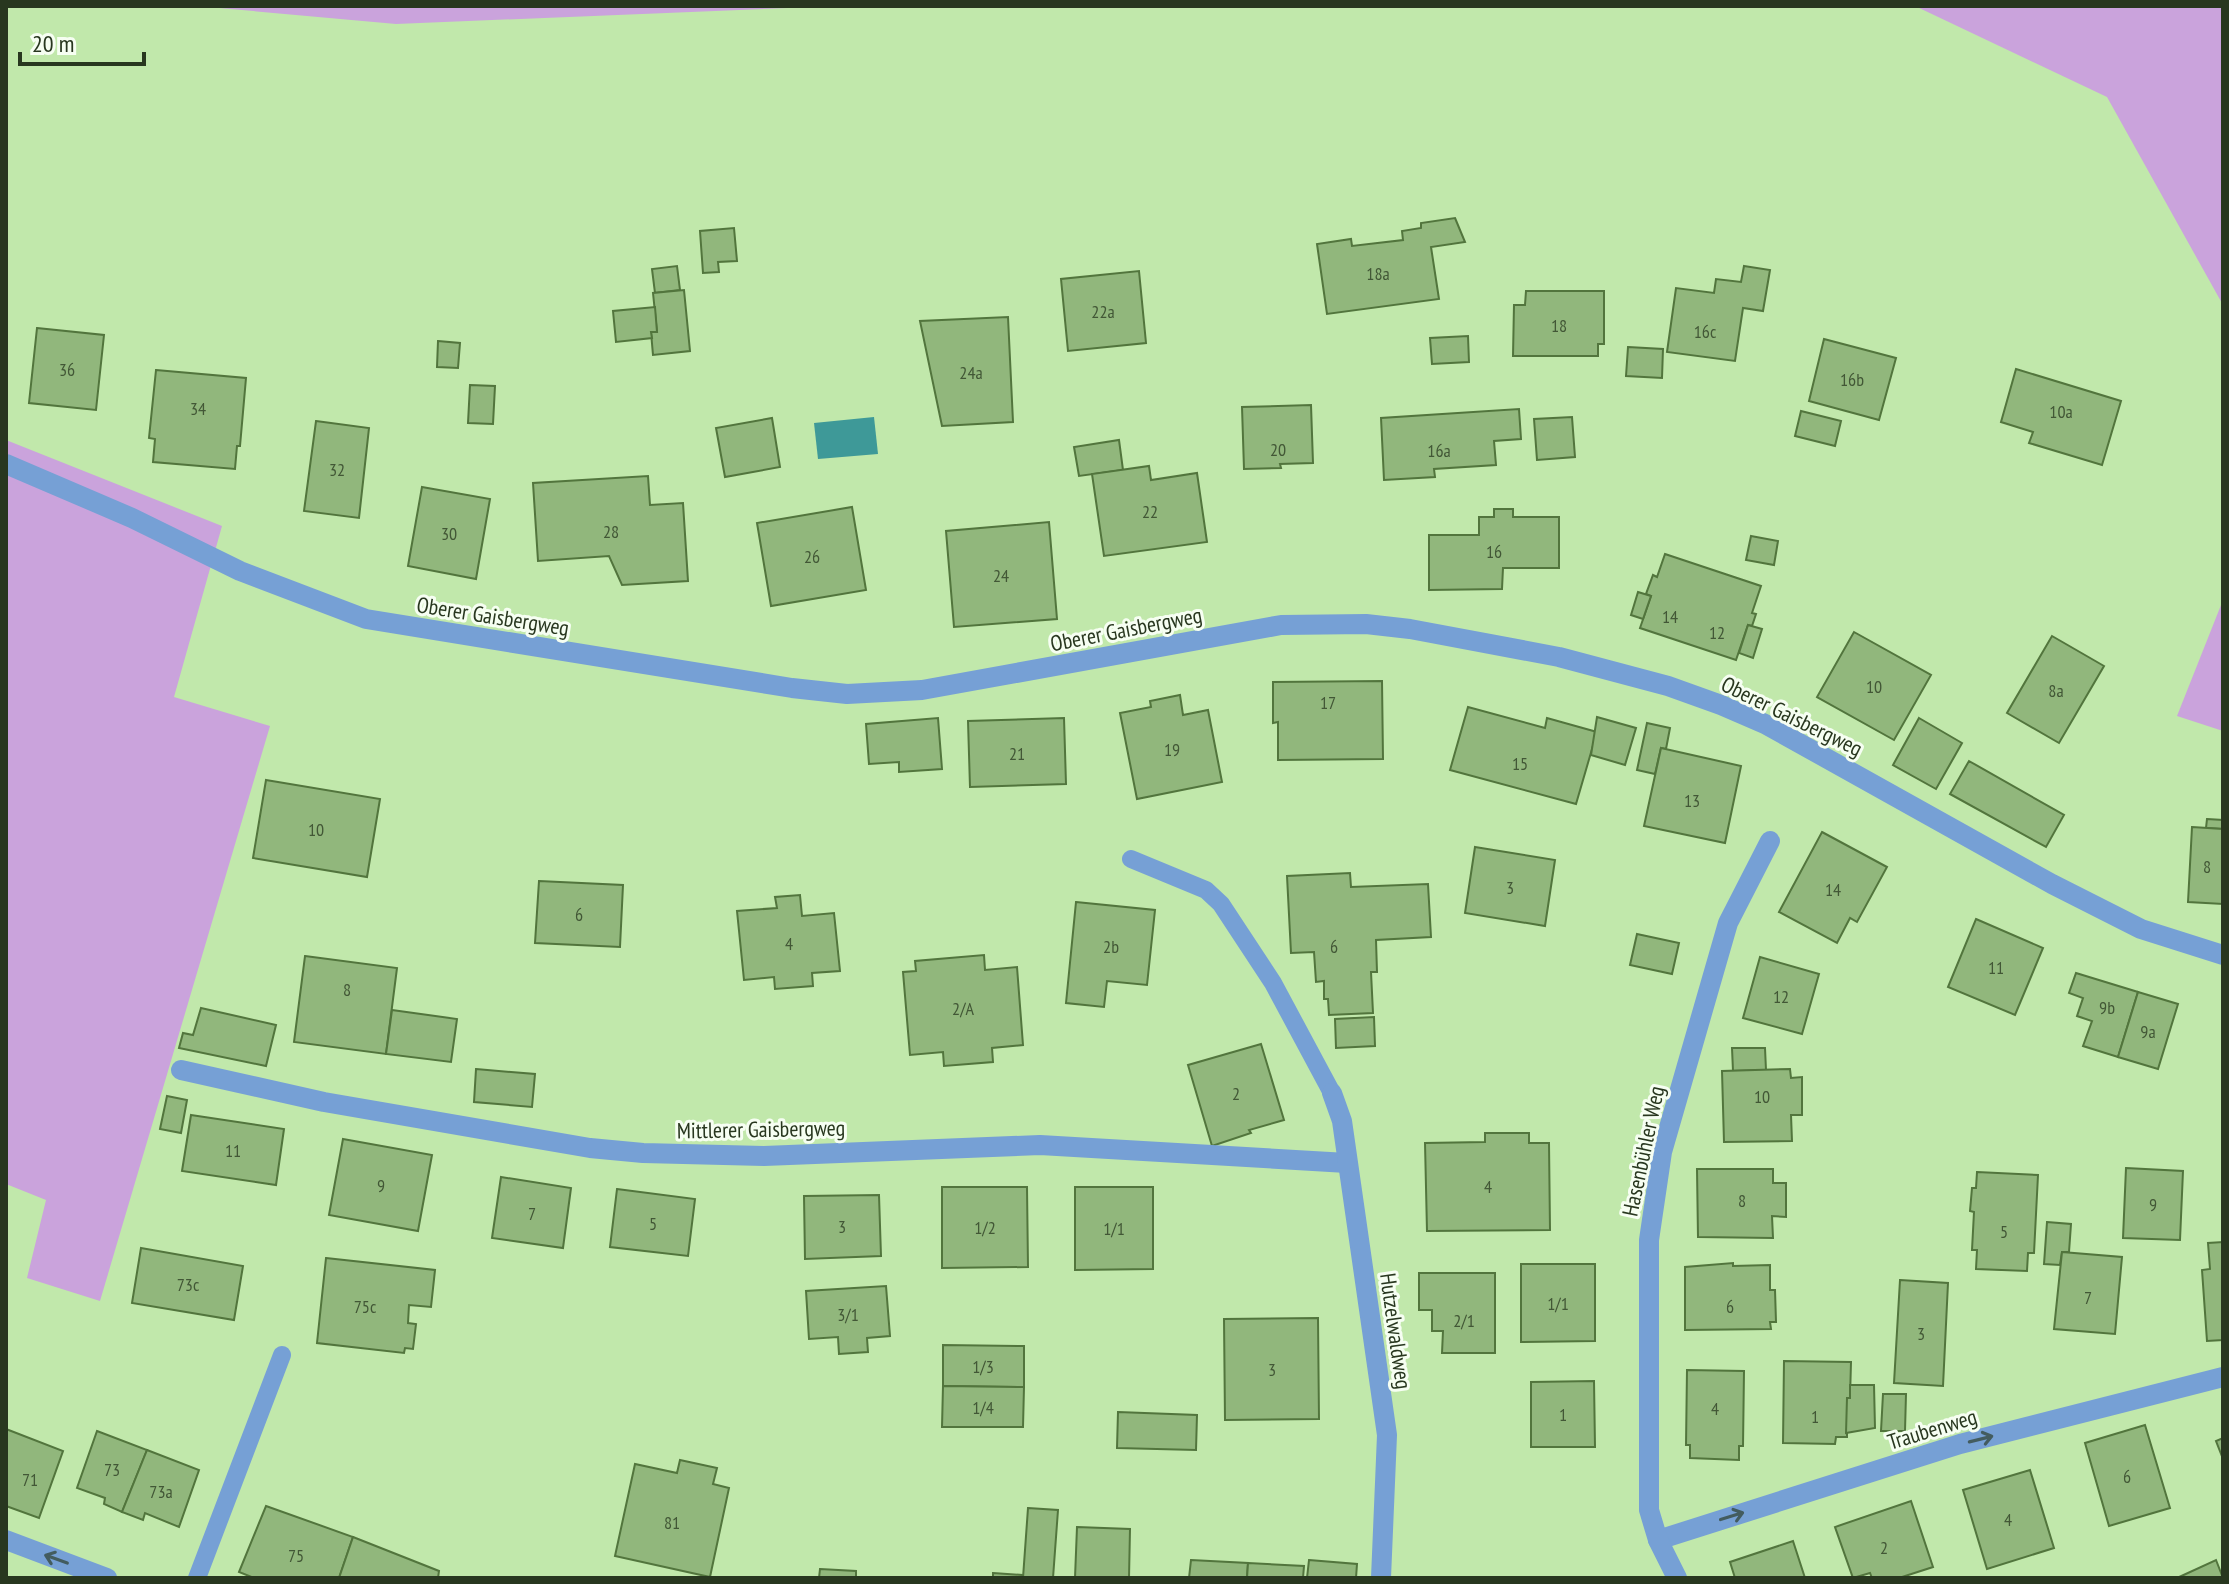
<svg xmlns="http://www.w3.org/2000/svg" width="2229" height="1584" viewBox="0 0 2229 1584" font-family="'PT Sans Narrow',sans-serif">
<rect width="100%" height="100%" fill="#c1e8ab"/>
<g fill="#caa3dc">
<path d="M197,6H838L396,24Z"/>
<path d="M1915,6H2223V305L2107,97Z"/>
<path d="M6,440L222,526L174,697L270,726L100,1301L27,1278L46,1200L6,1184Z"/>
<path d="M2223,600V731L2177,716Z"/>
</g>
<path fill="#3e9998" d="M874,417L878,454L818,459L814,423Z"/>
<g fill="#91b77c" stroke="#52753d" stroke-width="2">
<path d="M1455,218L1465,242L1431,247L1439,299L1327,314L1317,244L1351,239L1352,246L1403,240L1402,231L1421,228V223Z"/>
<path d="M734,228L737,261L718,262L719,272L703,273L700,231Z"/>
<path d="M677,266L680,290L655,293L652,269Z"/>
<path d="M1744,266L1770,270L1763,311L1743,308L1735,361L1667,352L1676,288L1714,293L1716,279L1741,282Z"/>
<path d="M1139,271L1146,343L1068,351L1061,279Z"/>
<path d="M684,290L690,351L653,355L651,332H657L653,293Z"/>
<path d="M1526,291H1604V344H1598V356H1513L1514,305H1525Z"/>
<path d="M655,307L657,332H651L652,338L616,342L613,311Z"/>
<path d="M1008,317L1013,422L942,426L920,321Z"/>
<path d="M37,328L104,335L96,410L29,403Z"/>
<path d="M1468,336L1469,362L1432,364L1430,338Z"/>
<path d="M1824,339L1896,358L1879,420L1809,401Z"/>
<path d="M438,341L460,343L458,368L437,367Z"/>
<path d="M1628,347L1663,349L1662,378L1626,376Z"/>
<path d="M2016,369L2121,401L2102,465L2029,443L2033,432L2001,422Z"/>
<path d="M156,370L246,378L240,446H237L235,469L153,462L155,439L149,438Z"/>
<path d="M470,385L495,386L493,424L468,423Z"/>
<path d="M1311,405L1313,463L1280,464L1281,468L1244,469L1242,407Z"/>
<path d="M1519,409L1521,439L1494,441L1496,465L1434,469L1435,477L1384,480L1381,418Z"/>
<path d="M1801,411L1841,421L1835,446L1795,436Z"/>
<path d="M1572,417L1575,457L1537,460L1534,419Z"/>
<path d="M772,418L780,467L725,477L716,428Z"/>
<path d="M316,421L369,428L359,518L304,511Z"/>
<path d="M1119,440L1123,470L1079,476L1074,447Z"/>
<path d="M1149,466L1151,480L1197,473L1207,542L1104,556L1092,474Z"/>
<path d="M648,476L650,505L683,503L688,581L622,585L609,556L538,561L533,483Z"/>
<path d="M422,487L490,499L476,579L408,566Z"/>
<path d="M852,507L866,590L771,606L757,523Z"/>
<path d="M1494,509H1513V517H1559V568H1503L1502,589L1429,590V535H1479V517H1494Z"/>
<path d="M1049,522L1057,619L954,627L946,531Z"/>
<path d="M1751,536L1778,541L1774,565L1746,560Z"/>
<path d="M1665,554L1761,586L1752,613L1756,614L1752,626L1748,625L1736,660L1640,628L1651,596L1646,594L1653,575L1657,577Z"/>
<path d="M1638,592L1651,596L1643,619L1631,615Z"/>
<path d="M1748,625L1762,629L1753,658L1739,653Z"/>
<path d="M1854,632L1931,675L1894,740L1817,697Z"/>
<path d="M2052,636L2104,666L2059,743L2007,713Z"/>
<path d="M1382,681L1383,759L1278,760V722L1273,723V682Z"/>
<path d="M1180,695L1183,715L1208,710L1222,782L1137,799L1120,713L1151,707L1150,701Z"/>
<path d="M1468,707L1545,728L1547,718L1597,732L1576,804L1450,770Z"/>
<path d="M1597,717L1636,728L1625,765L1591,755Z"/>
<path d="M938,718L942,769L899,772V762L869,764L866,724Z"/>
<path d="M1064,718L1066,784L970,787L968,721Z"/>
<path d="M1919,718L1962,743L1936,789L1893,765Z"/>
<path d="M1647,723L1670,728L1666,749L1661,748L1655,774L1637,770Z"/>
<path d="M1661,748L1741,766L1725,843L1644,826Z"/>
<path d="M1969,761L2064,815L2046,847L1950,794Z"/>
<path d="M266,780L380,799L367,877L253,858Z"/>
<path d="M2207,819L2223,820V829L2206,828Z"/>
<path d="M2192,827L2223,829V904L2188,902Z"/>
<path d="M1822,832L1887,867L1857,922L1850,918L1837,943L1779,912Z"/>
<path d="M1475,847L1555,860L1545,926L1465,913Z"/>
<path d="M1350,873L1351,887L1428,884L1431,937L1376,940L1377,972H1371L1373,1013L1329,1015L1328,999H1324V981L1316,982L1314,952L1291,953L1287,876Z"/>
<path d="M539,881L623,885L620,947L535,943Z"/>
<path d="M800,895L802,916L834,913L840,971L812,973L813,986L775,989L774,977L744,980L737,911L777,908L775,897Z"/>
<path d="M1076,902L1155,910L1147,985L1107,981L1104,1007L1066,1003Z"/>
<path d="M1976,919L2043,948L2015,1015L1948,987Z"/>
<path d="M1637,934L1679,943L1672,974L1630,965Z"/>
<path d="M984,955L985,970L1017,967L1023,1045L992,1048L993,1062L944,1066L943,1052L910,1055L903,972L916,971L915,961Z"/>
<path d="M305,956L397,968L386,1054L294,1042Z"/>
<path d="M1760,957L1819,974L1802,1034L1743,1018Z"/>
<path d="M2076,973L2138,992L2118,1057L2083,1046L2092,1021L2077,1016L2083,998L2069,993Z"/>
<path d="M2138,992L2178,1004L2158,1069L2118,1057Z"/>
<path d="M201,1008L276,1025L266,1066L179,1048L183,1033L193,1035Z"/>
<path d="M392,1010L457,1019L451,1062L386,1054Z"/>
<path d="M1374,1017L1375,1046L1336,1048L1335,1019Z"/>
<path d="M1261,1044L1284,1120L1249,1130L1251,1133L1212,1146L1188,1065Z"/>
<path d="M1732,1048H1765L1766,1070L1733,1071Z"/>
<path d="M476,1069L535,1074L532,1107L474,1102Z"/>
<path d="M1790,1069L1791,1078L1802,1077V1115H1791L1792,1141L1724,1142L1722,1071Z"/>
<path d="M167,1096L187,1100L181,1133L160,1129Z"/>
<path d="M191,1115L284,1129L276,1185L182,1171Z"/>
<path d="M1485,1133H1529V1143H1549L1550,1230L1427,1231L1425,1143L1485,1142Z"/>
<path d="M343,1139L432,1155L418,1231L329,1215Z"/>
<path d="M2126,1168L2183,1171L2180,1240L2123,1238Z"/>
<path d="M1697,1169H1773V1183H1786V1217L1772,1216L1773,1238L1698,1237Z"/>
<path d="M1977,1172L2038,1175L2034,1253H2028L2027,1271L1976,1269L1977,1250H1972L1974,1212L1970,1211L1972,1188H1976Z"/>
<path d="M501,1177L571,1188L563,1248L492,1238Z"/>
<path d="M942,1187H1027L1028,1267L942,1268Z"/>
<path d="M1075,1187H1153V1269L1075,1270Z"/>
<path d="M617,1189L695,1199L688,1256L610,1247Z"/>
<path d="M879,1195L881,1256L805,1259L804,1196Z"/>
<path d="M2047,1222L2071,1224L2069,1252H2062L2060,1265L2044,1264Z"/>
<path d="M2223,1242V1340L2207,1341L2202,1270L2210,1269L2208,1243Z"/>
<path d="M141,1248L243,1266L234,1320L132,1303Z"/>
<path d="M2062,1252L2122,1257L2115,1334L2054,1329Z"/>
<path d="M326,1258L435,1270L431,1307L409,1305L408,1323L416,1324L413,1349L405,1348L404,1353L317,1343Z"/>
<path d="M1733,1263V1266L1770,1265V1290H1775L1776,1322H1770L1771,1329L1685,1330V1267Z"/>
<path d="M1521,1264H1595V1341L1521,1342Z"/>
<path d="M1419,1273H1495V1353H1442L1443,1331H1432V1310H1419Z"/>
<path d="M1900,1280L1948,1283L1943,1386L1894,1383Z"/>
<path d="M886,1286L890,1336L867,1338L868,1352L839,1354L838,1337L809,1339L806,1291Z"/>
<path d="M1318,1318L1319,1419L1225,1420L1224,1319Z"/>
<path d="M943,1345L1024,1346V1387L943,1386Z"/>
<path d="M1784,1361L1851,1362L1850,1398H1847V1437H1836L1835,1444L1783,1443Z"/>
<path d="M1687,1370L1744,1371L1743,1446H1739V1460L1690,1458V1445H1686Z"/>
<path d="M1594,1381L1595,1447H1531V1382Z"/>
<path d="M1850,1385H1874L1875,1428L1846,1433L1847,1398H1850Z"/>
<path d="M943,1386L1024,1387L1023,1427H942Z"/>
<path d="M1883,1394H1906L1905,1431H1881Z"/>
<path d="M1118,1412L1197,1415L1196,1450L1117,1448Z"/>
<path d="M2145,1425L2170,1508L2109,1526L2085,1443Z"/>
<path d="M6,1429L63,1451L39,1518L6,1506Z"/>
<path d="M97,1431L147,1450L122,1512L104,1504L105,1498L77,1488Z"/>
<path d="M2223,1438V1459L2216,1441Z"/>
<path d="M147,1450L199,1470L179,1527L145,1513L143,1520L122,1512Z"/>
<path d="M680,1460L717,1468L713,1484L729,1488L710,1577L615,1556L635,1464L677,1473Z"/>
<path d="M2030,1470L2054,1548L1987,1569L1963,1490Z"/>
<path d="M1911,1501L1933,1567L1899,1578H1872L1870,1573L1853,1578L1835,1527Z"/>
<path d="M266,1506L353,1537L339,1578H254L239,1572Z"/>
<path d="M1028,1508L1058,1510L1053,1578H1023Z"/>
<path d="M1077,1527L1130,1529L1129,1578H1075Z"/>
<path d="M353,1537L439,1571L438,1578H339Z"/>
<path d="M1793,1541L1805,1578H1735L1730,1562Z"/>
<path d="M1191,1560L1248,1563L1247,1578H1189Z"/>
<path d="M1309,1560L1357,1564L1356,1578H1307Z"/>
<path d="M2216,1560L2223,1578H2177Z"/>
<path d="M1248,1563L1304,1566L1303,1578H1247Z"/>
<path d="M820,1569L856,1571V1578H819Z"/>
<path d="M993,1573L1022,1575V1578H993Z"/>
</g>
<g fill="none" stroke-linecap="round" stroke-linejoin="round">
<g stroke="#76a0d5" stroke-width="18">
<path d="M1131,859L1206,890L1221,904L1273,983L1332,1093"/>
<path d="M197,1578L282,1355"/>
</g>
<g stroke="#76a0d5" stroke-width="20">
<path d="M6,464L132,518L240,571L366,619L792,688L847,694L922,690L1281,625L1366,624L1410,629L1559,657L1668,686L1721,705L1765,724L2052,884L2141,929L2223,955"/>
<path d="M181,1070L324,1102L590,1148L643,1153L764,1156L1040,1145L1347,1163"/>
<path d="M1332,1093L1342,1121L1387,1435L1381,1578"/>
<path d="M6,1540L107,1578"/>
<path d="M1658,1540L1960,1444L2223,1377"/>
<path d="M1677,1578L1658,1540L1649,1510V1240L1662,1152L1728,923L1770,841"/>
</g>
</g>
<defs><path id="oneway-shaft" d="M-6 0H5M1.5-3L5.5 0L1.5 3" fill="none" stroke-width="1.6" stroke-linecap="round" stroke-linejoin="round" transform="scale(2)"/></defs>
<g stroke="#435c5f">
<use href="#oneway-shaft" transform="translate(1981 1439) rotate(-14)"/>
<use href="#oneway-shaft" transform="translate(1732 1516) rotate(-17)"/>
<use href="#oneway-shaft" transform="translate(56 1559) rotate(-160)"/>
</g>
<g text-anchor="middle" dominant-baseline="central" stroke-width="6" stroke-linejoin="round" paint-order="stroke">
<g font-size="18" fill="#425736">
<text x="1378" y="273">18a</text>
<text x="1103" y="311">22a</text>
<text x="1559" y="325">18</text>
<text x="1705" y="331">16c</text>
<text x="67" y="369">36</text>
<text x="971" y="372">24a</text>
<text x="1852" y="379">16b</text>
<text x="198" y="408">34</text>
<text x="2061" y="411">10a</text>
<text x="1278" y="449">20</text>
<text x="1439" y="450">16a</text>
<text x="337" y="469">32</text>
<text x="1150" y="511">22</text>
<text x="611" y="531">28</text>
<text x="449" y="533">30</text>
<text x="1494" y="551">16</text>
<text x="812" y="556">26</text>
<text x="1001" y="575">24</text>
<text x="1670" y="616">14</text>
<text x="1717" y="632">12</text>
<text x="1874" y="686">10</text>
<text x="2056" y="690">8a</text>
<text x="1328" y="702">17</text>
<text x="1172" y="749">19</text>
<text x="1017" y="753">21</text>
<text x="1520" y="763">15</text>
<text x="1692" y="800">13</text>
<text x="316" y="829">10</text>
<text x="2207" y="866">8</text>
<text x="1510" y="887">3</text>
<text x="1833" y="889">14</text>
<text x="579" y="914">6</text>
<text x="789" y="943">4</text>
<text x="1111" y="946">2b</text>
<text x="1334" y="946">6</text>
<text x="1996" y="967">11</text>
<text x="347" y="989">8</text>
<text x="1781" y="996">12</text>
<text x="2107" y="1007">9b</text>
<text x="963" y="1008">2/A</text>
<text x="2148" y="1031">9a</text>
<text x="1236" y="1093">2</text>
<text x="1762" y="1096">10</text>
<text x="233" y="1150">11</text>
<text x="381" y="1185">9</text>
<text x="1488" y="1186">4</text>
<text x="1742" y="1200">8</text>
<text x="2153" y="1204">9</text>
<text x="532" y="1213">7</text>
<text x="653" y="1223">5</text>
<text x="842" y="1226">3</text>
<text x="985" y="1227">1/2</text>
<text x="1114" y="1228">1/1</text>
<text x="2004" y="1231">5</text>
<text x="188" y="1284">73c</text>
<text x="2088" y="1297">7</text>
<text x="1558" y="1303">1/1</text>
<text x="365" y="1306">75c</text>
<text x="1730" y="1306">6</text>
<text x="848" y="1314">3/1</text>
<text x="1464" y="1320">2/1</text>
<text x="1921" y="1333">3</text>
<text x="983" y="1366">1/3</text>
<text x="1272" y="1369">3</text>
<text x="983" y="1407">1/4</text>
<text x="1715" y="1408">4</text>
<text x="1563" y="1414">1</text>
<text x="1815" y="1416">1</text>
<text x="112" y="1469">73</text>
<text x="2127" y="1476">6</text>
<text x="30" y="1479">71</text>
<text x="161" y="1491">73a</text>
<text x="2008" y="1519">4</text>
<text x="672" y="1522">81</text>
<text x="1884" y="1547">2</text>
<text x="296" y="1555">75</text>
</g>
<g font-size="22" fill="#28371f" stroke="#f6fef2">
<text transform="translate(493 616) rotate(9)">Oberer Gaisbergweg</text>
<text transform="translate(1126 629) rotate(-11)">Oberer Gaisbergweg</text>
<text transform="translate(1792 716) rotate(26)">Oberer Gaisbergweg</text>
<text transform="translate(761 1129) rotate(-1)">Mittlerer Gaisbergweg</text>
<text transform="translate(1643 1151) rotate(-78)">Hasenbühler Weg</text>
<text transform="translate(1396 1331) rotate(82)">Hutzelwaldweg</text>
<text transform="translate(1932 1429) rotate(-17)">Traubenweg</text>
</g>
</g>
<rect width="2229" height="1584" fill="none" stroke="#28371f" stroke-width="16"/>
<path d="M20 52v12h124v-12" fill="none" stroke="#28371f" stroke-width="4"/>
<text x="32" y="52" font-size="24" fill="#28371f" stroke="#f6fef2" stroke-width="6" paint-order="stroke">20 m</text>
</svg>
